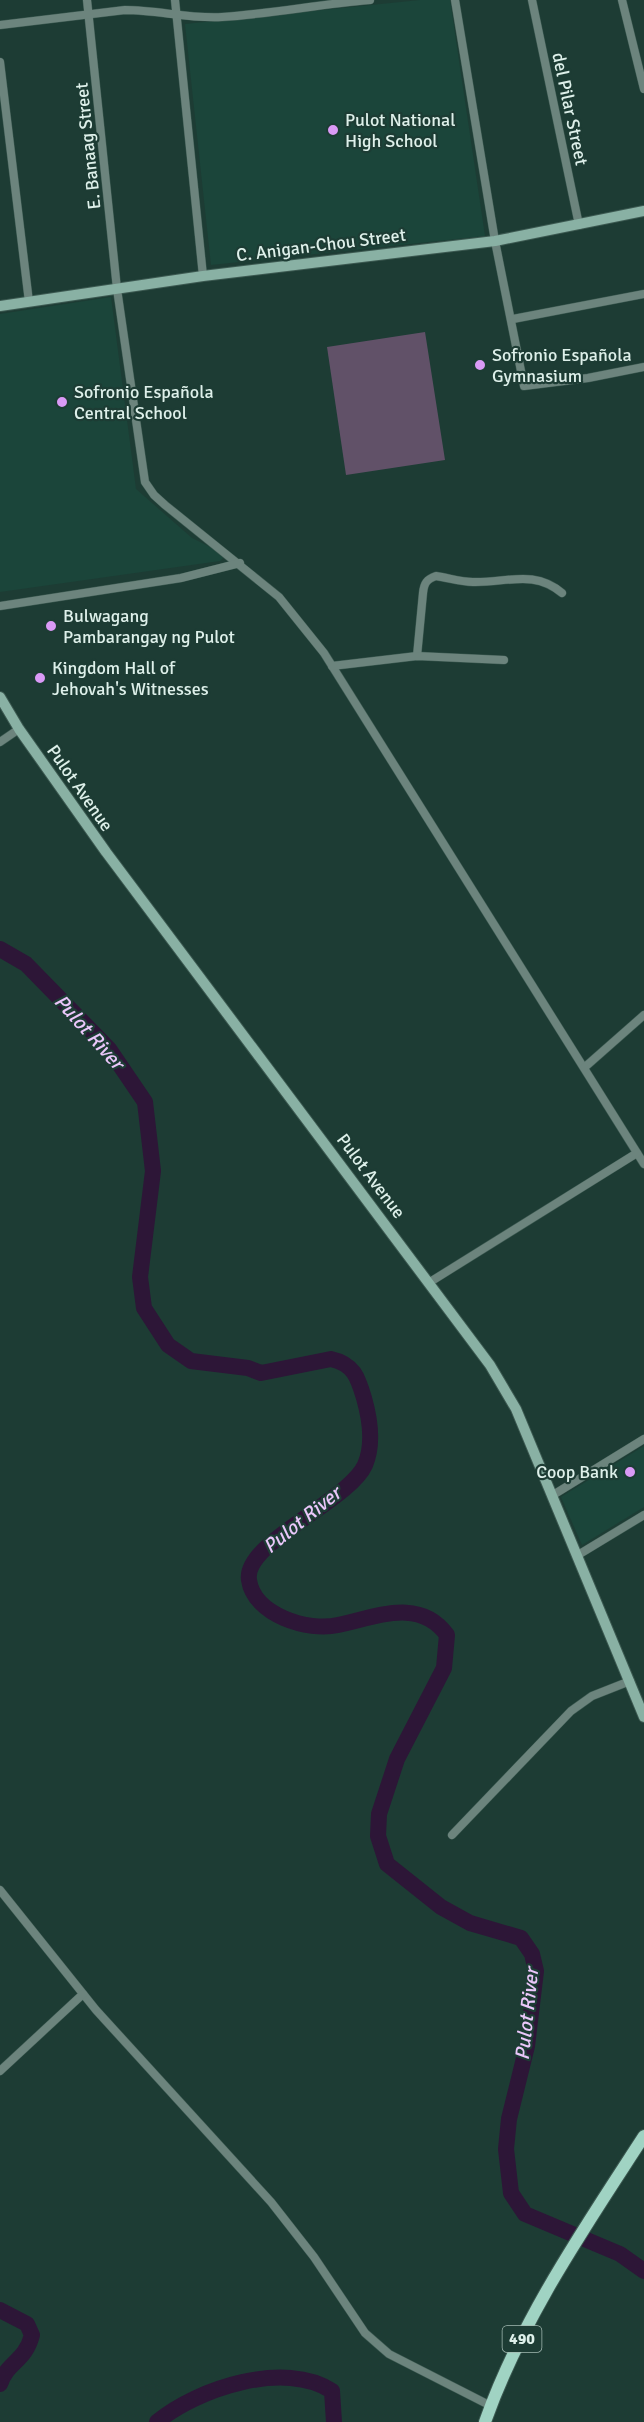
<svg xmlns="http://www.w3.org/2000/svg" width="644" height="2422" viewBox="0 0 644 2422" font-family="Signika,sans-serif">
<rect width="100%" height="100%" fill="#1d3c34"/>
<g fill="#1b453a">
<path d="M420,0H450L485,236L211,265L185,24Z"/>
<path d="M111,297L136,489L192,538L226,555L220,561L0,592V314Z"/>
<path d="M644,1446V1507L582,1545L561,1497Z"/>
</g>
<path fill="#615168" d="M425,332L445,460L346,475L327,347Z"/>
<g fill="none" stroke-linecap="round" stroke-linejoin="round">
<g stroke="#2d1637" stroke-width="16">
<path d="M0,949L26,964L109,1049L145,1102L153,1171L140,1277L144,1308L168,1345L191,1361L248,1368L261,1373L331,1359C354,1364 358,1378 364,1398C370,1419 374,1444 365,1465C349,1501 243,1543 249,1580C254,1615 308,1632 338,1625C376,1617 420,1597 447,1635L444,1668L397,1759L379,1814L378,1836L387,1864L441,1907L470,1923L521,1938L532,1954L536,1971L527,2046L509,2119L506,2149L511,2193L525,2214L620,2254L644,2271"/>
<path d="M0,2310L27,2324L32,2335C25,2362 8,2361 0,2384"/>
<path d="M157,2422C198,2388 285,2360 332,2391L334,2422"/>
</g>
<g stroke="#3c5951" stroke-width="9">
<g id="street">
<path d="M87,0L117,289L145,482L154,495L165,505L279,597L324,653L644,1164"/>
<path d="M175,0L203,276"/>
<path d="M455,0L495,241L524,386L588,378L644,367"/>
<path d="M532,0L579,225"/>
<path d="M622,0L644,89"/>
<path d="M0,25L125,10C158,10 189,19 222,17C271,14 320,4 370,0"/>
<path d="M0,62L29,302"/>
<path d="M513,319L644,294"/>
<path d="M0,606L181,578L240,563"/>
<path d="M417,656L423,593C424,583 427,579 436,576C449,578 461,582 473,582C506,583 534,569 562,593"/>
<path d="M332,666L417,656L504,660"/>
<path d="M0,742L19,729"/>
<path d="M585,1067L644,1015"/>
<path d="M430,1282L637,1153"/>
<path d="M553,1495L644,1439"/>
<path d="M578,1555L644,1515"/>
<path d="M452,1835L571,1711L592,1696L630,1681"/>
<path d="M0,1890L96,2010L271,2202L314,2257L365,2333L389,2354L491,2406"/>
<path d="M0,2071L83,1994"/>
</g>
</g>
<g stroke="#3c5951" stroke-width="12">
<g id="secondary">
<path d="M0,306L203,276L495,241L644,211"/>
<path d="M0,697L19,729L106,852L490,1365L516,1409L644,1717"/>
</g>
</g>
<g stroke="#3c5951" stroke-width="14">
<path id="primary" d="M485,2422C521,2320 585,2227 644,2136"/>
</g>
<use href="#street" stroke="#6c847d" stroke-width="8"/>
<use href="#secondary" stroke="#89b1a4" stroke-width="10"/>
<use href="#primary" stroke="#a0d3c3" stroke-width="12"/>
</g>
<g fill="#da9af6" stroke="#1d3c34" stroke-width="2">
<circle cx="333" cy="130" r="6"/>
<circle cx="480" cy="365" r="6"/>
<circle cx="62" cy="402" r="6"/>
<circle cx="51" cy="626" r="6"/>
<circle cx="40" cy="678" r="6"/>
<circle cx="630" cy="1472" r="6"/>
</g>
<g text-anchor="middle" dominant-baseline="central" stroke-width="4.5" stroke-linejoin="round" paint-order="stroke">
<rect fill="#1d3c34" stroke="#a4bab3" stroke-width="1.5" x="502.5" y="2326" width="39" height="26" rx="4.5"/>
<g font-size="16" font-weight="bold" fill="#def0ea">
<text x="522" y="2339">490</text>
</g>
<g font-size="18" fill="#def0ea" stroke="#1d3c34">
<text transform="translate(570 109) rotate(78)">del Pilar Street</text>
<text transform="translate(88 146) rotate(-96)">E. Banaag Street</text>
<text transform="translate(321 245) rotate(-7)">C. Anigan-Chou Street</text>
<text transform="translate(80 788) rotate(55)">Pulot Avenue</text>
<text transform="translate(371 1176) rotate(53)">Pulot Avenue</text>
</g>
<g font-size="18" fill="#def0ea" stroke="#1d3c34" text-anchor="start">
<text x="345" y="120">Pulot National<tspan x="345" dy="21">High School</tspan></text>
<text x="492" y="355">Sofronio Española<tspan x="492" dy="21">Gymnasium</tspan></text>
<text x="74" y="392">Sofronio Española<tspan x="74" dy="21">Central School</tspan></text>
<text x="63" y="616">Bulwagang<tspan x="63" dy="21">Pambarangay ng Pulot</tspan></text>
<text x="52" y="668">Kingdom Hall of<tspan x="52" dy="21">Jehovah's Witnesses</tspan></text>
<text x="618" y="1472" text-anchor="end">Coop Bank</text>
</g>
<g font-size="20" font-style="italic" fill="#eac7fa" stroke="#1d3c34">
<text transform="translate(89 1032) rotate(48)">Pulot River</text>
<text transform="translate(302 1520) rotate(-39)">Pulot River</text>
<text transform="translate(527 2014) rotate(-84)">Pulot River</text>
</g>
</g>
</svg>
